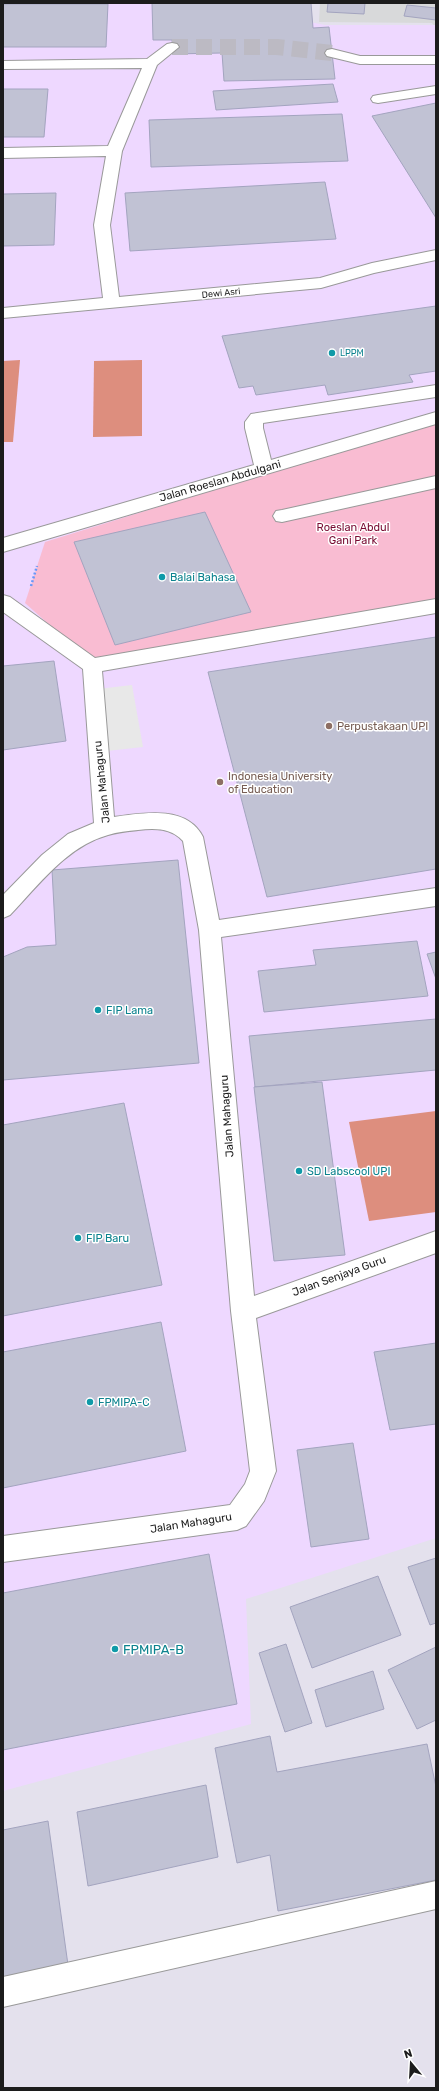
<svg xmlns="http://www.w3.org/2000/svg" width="439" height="2091" viewBox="0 0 439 2091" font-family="Rubik,sans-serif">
<rect width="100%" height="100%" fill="#e4e1ed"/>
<path fill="#d8d9da" d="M320,3H436V28L432,23L319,22Z"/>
<path fill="#eed8ff" d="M3,3H312L310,22L325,25H436V1538L246,1599L251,1724L3,1791Z"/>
<path fill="#f9bcd2" d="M436,421V603L92,663L25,603L45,542Z"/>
<g fill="#dd8e7e">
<path d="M20,360L13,442H3V361Z"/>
<path d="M142,360V436L93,437L94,361Z"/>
<path d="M436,1111V1212L369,1221L349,1122Z"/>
</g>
<path fill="#e8e8e8" d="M132,685L143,747L107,751L98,689Z"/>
<g fill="#c1c2d4" stroke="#a3a4bf">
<path d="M152,3H311L313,28L329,27L335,79L224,81L222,53L173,54L172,40H153Z"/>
<path d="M328,3H365L364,14L327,12Z"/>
<path d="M3,4H108L106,47H3Z"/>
<path d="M407,5L436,8V20L404,16Z"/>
<path d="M333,84L338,102L216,110L213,91Z"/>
<path d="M3,89H48L44,137H3Z"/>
<path d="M436,103V218L372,116Z"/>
<path d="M342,114L348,161L151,167L149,120Z"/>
<path d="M325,182L336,239L130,251L125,193Z"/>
<path d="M56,193L54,245L3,246V194Z"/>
<path d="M436,306V371L409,375L413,382L328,395L325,385L256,395L253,386L239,388L222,336Z"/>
<path d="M205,512L251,612L115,645L74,542Z"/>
<path d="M436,637V869L267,897L208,672Z"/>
<path d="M54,661L66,741L3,750V666Z"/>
<path d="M178,860L199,1063L3,1080V957L27,947L56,945L52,870Z"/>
<path d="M417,941L428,996L264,1012L258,971L316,965L313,950Z"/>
<path d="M436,952V979L427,954Z"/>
<path d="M436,1019V1070L255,1087L249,1036Z"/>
<path d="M322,1082L345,1255L274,1261L254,1087Z"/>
<path d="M124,1103L162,1285L3,1316V1125Z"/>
<path d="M161,1322L186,1451L3,1488V1352Z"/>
<path d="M436,1343V1424L390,1430L374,1352Z"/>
<path d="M353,1443L369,1539L311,1547L297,1450Z"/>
<path d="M209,1554L237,1704L3,1750V1593Z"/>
<path d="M436,1558V1623L430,1625L408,1567Z"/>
<path d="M378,1576L401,1635L312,1668L290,1607Z"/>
<path d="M286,1644L312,1723L285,1732L259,1653Z"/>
<path d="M436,1647V1720L417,1729L388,1670Z"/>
<path d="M373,1671L384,1709L326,1727L315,1690Z"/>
<path d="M270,1736L277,1772L427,1744L436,1787V1880L278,1911L270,1855L237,1863L215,1748Z"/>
<path d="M206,1785L218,1857L88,1886L77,1812Z"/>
<path d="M48,1821L68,1965L3,1979V1830Z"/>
</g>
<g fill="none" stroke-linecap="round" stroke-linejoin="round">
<path stroke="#bcbac3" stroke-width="16" stroke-dasharray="16 8" stroke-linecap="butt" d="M172,47H277L332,53"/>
<g stroke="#999" stroke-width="2">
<g id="minor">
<path d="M172,43L177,44L179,47L157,65L122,151L110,225L119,297L320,278L372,263L436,250V260L374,273L321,288L3,318V308L103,298L94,225L106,156L3,158V148L108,146L142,68L3,69V61L147,59L167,44Z"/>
<path d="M332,49L360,56H436V64H360L327,56L325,53L327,50Z"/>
<path d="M436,86V94L378,103L373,102L371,99L373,96L378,95Z"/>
<path d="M436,385V397L263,423V428L271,460L436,412V424L3,552V538L254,465L245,428V422L251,414Z"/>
<path d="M436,476V488L282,522L276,521L273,516L276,511L282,510Z"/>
<path d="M3,595L10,597L95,658L436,599V613L102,671L114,817C143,813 187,805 203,837L219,920L436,888V906L221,937L254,1296L436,1231V1253L256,1318L276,1471L264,1501L246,1526L237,1530L3,1562V1536L230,1505L245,1484L250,1471L231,1311L199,930L183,841C171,828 155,828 138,830C128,831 117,832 108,835C67,846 38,886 10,915L3,918V895L42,855L68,834L94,823L83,669L3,612Z"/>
<path d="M436,1881V1909L3,2007V1977Z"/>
</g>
</g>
<path stroke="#6698f9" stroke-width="2.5" stroke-dasharray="2 2" stroke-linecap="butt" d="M31,586L37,566"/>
<use href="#minor" fill="#fff" fill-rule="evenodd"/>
</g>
<g fill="#0f9aa8" stroke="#fff" stroke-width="1.5">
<circle cx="332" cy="353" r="4"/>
<circle cx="162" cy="577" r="4"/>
<circle cx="98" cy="1010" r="4"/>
<circle cx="299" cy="1171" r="4"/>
<circle cx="78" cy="1238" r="4"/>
<circle cx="90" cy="1402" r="4"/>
<circle cx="115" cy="1649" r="4"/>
</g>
<g fill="#8d6e63" stroke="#fff" stroke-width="1.5">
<circle cx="329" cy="726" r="4"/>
<circle cx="220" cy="782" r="4"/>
</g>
<g text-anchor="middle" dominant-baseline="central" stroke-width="3" stroke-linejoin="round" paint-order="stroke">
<g font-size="9" fill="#1c1c1c" stroke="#fff">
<text transform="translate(221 293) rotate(-6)">Dewi Asri</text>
</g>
<g font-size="9" fill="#0d838f" stroke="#fff" text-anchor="start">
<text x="340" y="353">LPPM</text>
</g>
<g font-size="11" fill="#1c1c1c" stroke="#fff">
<text transform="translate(220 481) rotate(-16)">Jalan Roeslan Abdulgani</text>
<text transform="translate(102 782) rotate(-96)">Jalan Mahaguru</text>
<text transform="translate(227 1116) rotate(-94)">Jalan Mahaguru</text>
<text transform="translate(339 1276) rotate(-20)">Jalan Senjaya Guru</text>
<text transform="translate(191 1523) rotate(-9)">Jalan Mahaguru</text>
</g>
<g font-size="11" fill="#780b32" stroke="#fff">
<text x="353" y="527">Roeslan Abdul<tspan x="353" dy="13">Gani Park</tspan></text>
</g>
<g font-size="11" fill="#0d838f" stroke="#fff" text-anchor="start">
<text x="170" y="577">Balai Bahasa</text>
<text x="106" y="1010">FIP Lama</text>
<text x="307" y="1171">SD Labscool UPI</text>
<text x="86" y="1238">FIP Baru</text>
<text x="98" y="1402">FPMIPA-C</text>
</g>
<g font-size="11" fill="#785e54" stroke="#fff" text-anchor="start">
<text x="337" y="726">Perpustakaan UPI</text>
<text x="228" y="776">Indonesia University<tspan x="228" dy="13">of Education</tspan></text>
</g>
<g font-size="13" fill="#0d838f" stroke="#fff" text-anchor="start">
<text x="123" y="1649">FPMIPA-B</text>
</g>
</g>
<rect width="439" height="2091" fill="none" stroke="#1c1c1c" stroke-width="8"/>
<g transform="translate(411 2063) rotate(342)" stroke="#ffffff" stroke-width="3" paint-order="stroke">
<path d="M0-3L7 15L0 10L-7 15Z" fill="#1c1c1c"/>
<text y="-6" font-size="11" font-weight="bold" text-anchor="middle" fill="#1c1c1c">N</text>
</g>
</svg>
